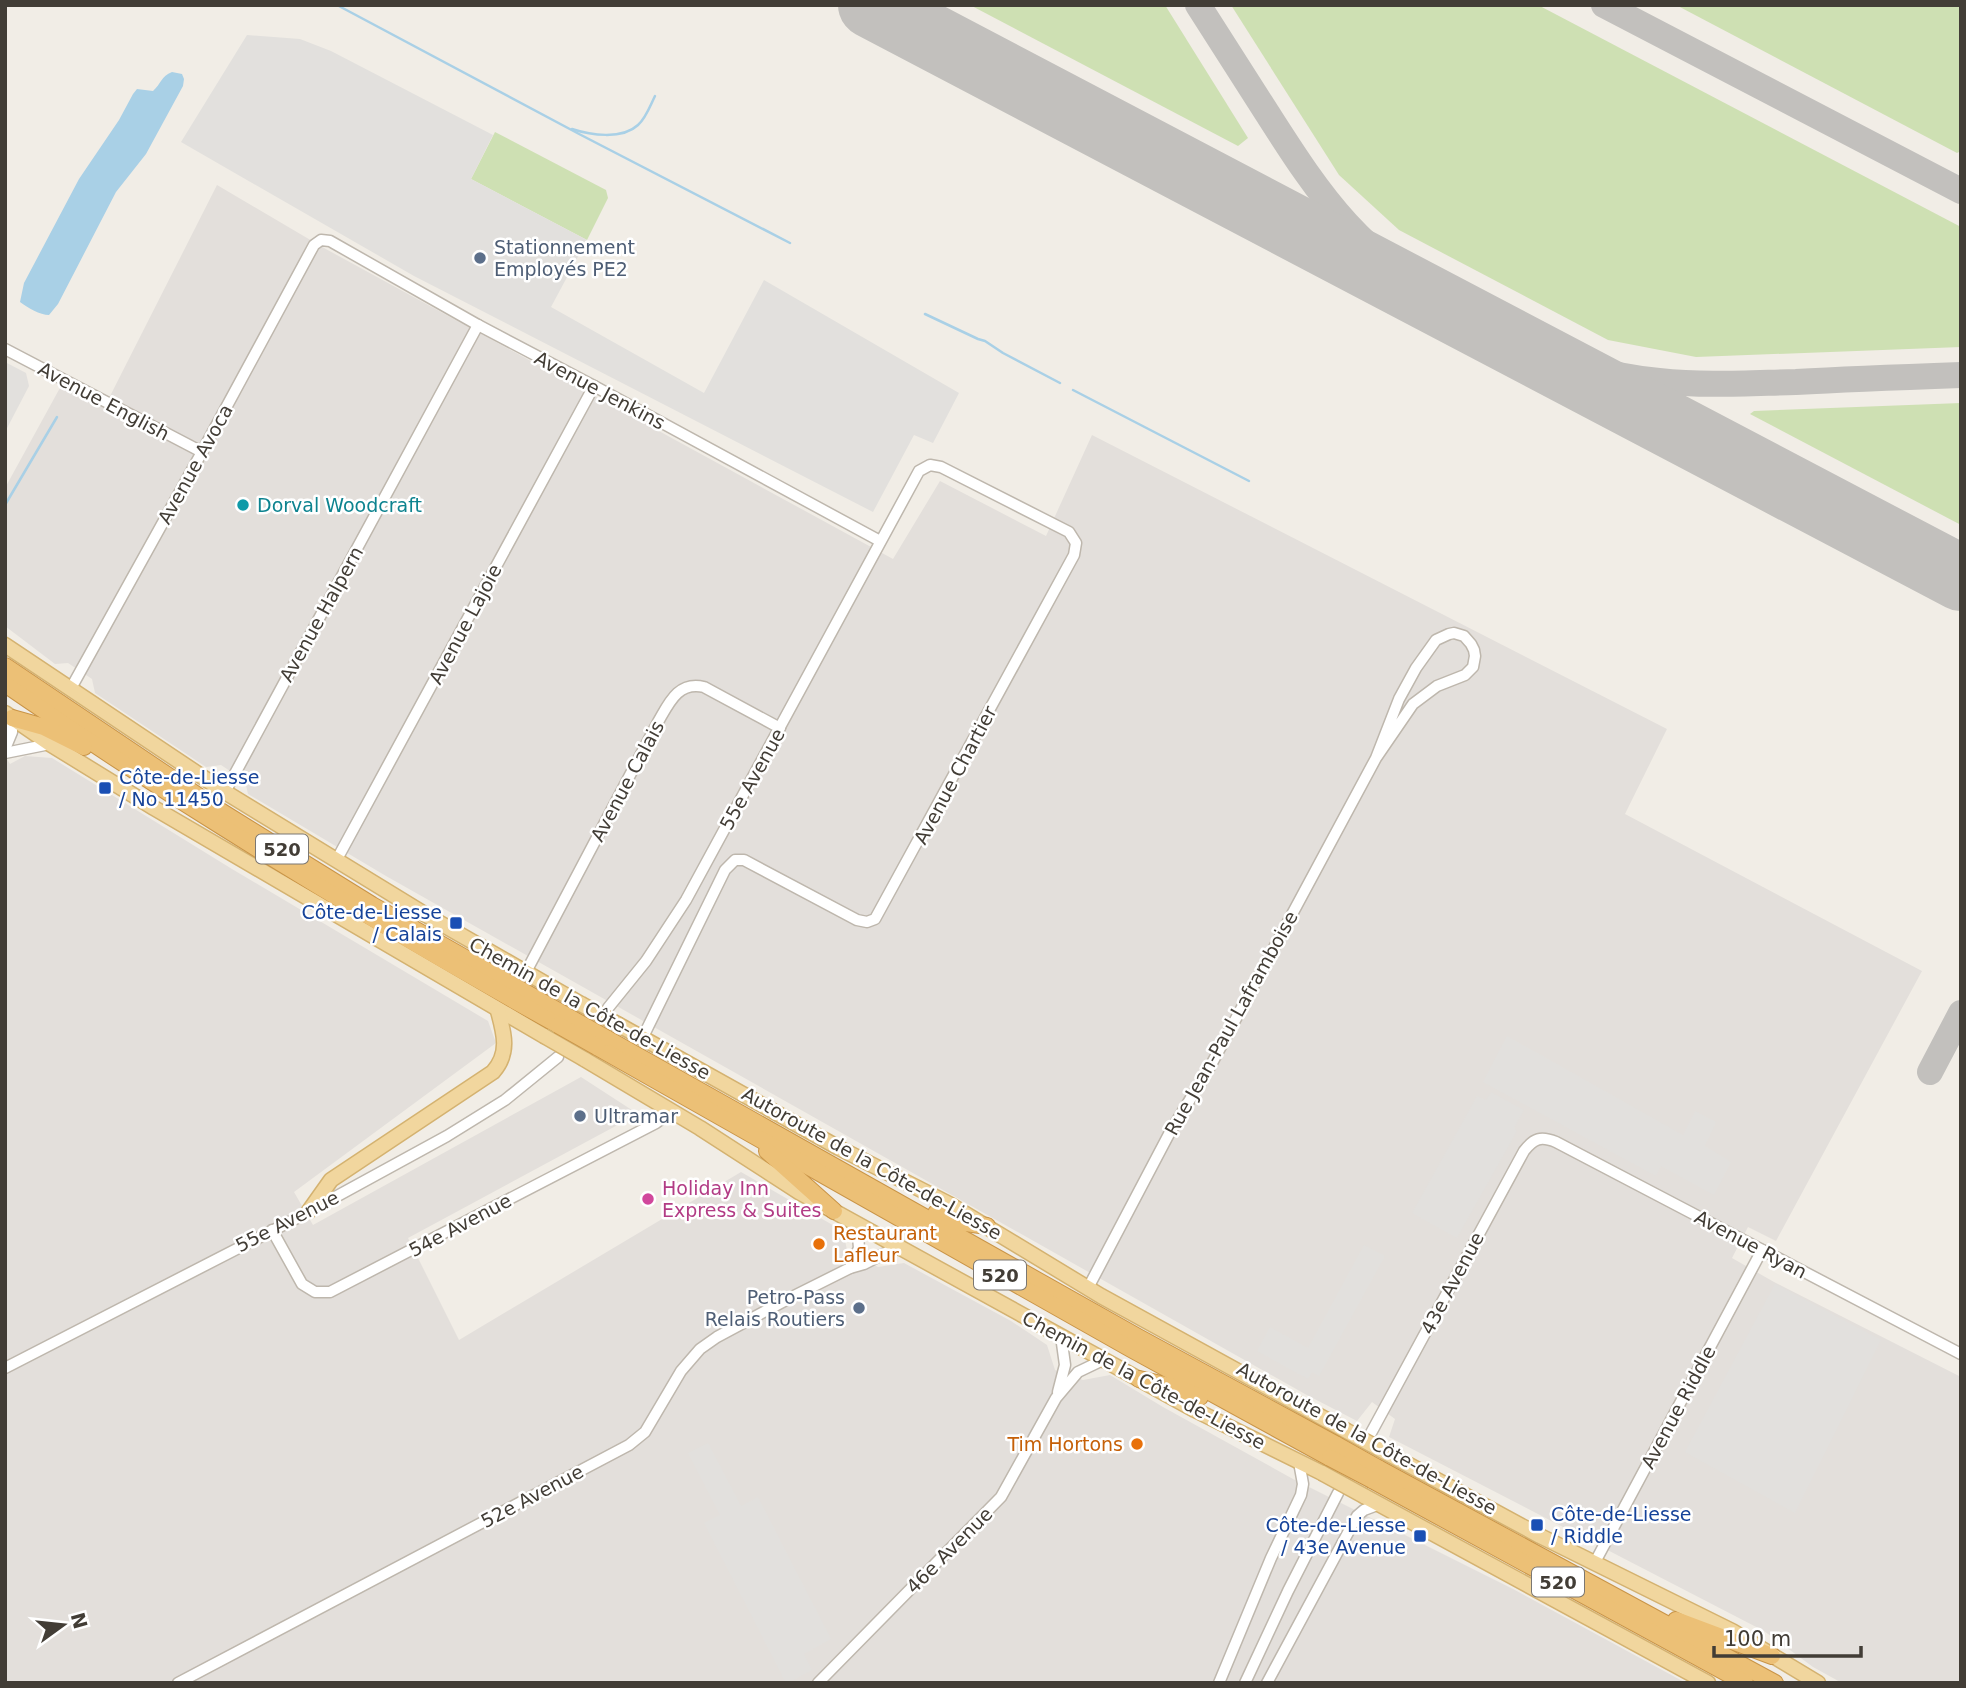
<svg xmlns="http://www.w3.org/2000/svg" width="1966" height="1688" viewBox="0 0 1966 1688" font-family="'DejaVu Sans',sans-serif">
<rect width="100%" height="100%" fill="#f1ede6"/>
<g fill="#e3dfdb">
<path d="M217,185L324,248L893,559L940,481L1046,536L1092,435L1667,729L1625,814L1922,971L1776,1241L1748,1227L1732,1258L1774,1282L1961,1377V1683H1842L1813,1667L1764,1631L1389,1437L1395,1419L1372,1402L1357,1421L1305,1394L386,876L248,794L245,781L221,765L206,767L95,693L92,679L68,663L55,664L5,626V488L61,386L104,408Z"/>
<path d="M5,756L10,764L25,756L52,758L232,869L488,1021L496,1043L294,1192L313,1225L581,1077L638,1114L408,1238L459,1340L741,1172L843,1231L847,1250L878,1267L904,1263L1011,1321L1047,1345L1055,1370L1083,1380L1110,1375L1163,1407L1293,1479L1513,1589L1686,1683H5Z"/>
</g>
<g fill="#cee0b3">
<path d="M970,5H1165L1248,138L1238,146Z"/>
<path d="M1231,5H1538L1961,227V347L1696,357L1608,340L1399,230L1339,175Z"/>
<path d="M1676,5H1961V151L1957,153Z"/>
<path d="M495,132L606,190L608,198L587,240L471,179Z"/>
<path d="M1961,403V525L1750,414L1754,411Z"/>
</g>
<g fill="#e2e0dd">
<path d="M247,35L300,39L331,51L493,135L471,179L587,240L551,307L704,393L764,280L959,393L933,443L914,435L873,512L414,276L181,142Z"/>
<path d="M5,362L26,373L29,386L5,432Z"/>
<path d="M1507,1036L1683,1135L1695,1111L1716,1122L1705,1146L1731,1162L1714,1195L1661,1166L1656,1176L1483,1082Z"/>
<path d="M1491,1092L1524,1110L1514,1128L1517,1131L1457,1238L1412,1213L1477,1096L1486,1100Z"/>
<path d="M1364,1245L1385,1256L1319,1376L1312,1372L1308,1379L1257,1351L1270,1327L1308,1348Z"/>
<path d="M1775,1284L1881,1340L1795,1513L1685,1452Z"/>
<path d="M708,1443L741,1506L758,1497L831,1639L804,1654L812,1670L788,1683H786L704,1523L720,1515L688,1453Z"/>
</g>
<path fill="#a9d0e6" d="M172,72L182,74L184,79L183,86L146,154L116,192L58,304L49,315C40,315 28,308 20,302L24,283L79,179L119,120L133,94L137,89L153,91C161,84 161,76 172,72Z"/>
<g fill="none" stroke-linecap="round" stroke-linejoin="round">
<g stroke="#a9d0e6" stroke-width="2.5">
<path d="M337,5L581,135L790,243"/>
<path d="M572,129C590,135 622,140 638,125C646,118 650,106 655,96"/>
<path d="M925,314L978,339L985,341L1003,353L1060,383"/>
<path d="M1073,390L1249,481"/>
<path d="M5,505L57,417"/>
</g>
<g stroke="#c2c0bd" stroke-width="26">
<path d="M1198,5C1221,41 1244,77 1267,113C1292,152 1316,190 1347,224C1423,306 1548,370 1659,381C1705,386 1750,383 1796,382C1851,379 1906,377 1961,375"/>
<path d="M1604,5L1961,191"/>
<path d="M1930,1072L1961,1013"/>
</g>
<path stroke="#c2c0bd" stroke-width="66" d="M871,5L1961,578"/>
<g stroke="#beb7ad" stroke-width="13">
<g id="minor">
<path d="M5,349L202,452"/>
<path d="M70,690L202,452L314,245L321,240L330,241L478,325L594,386L880,541"/>
<path d="M5,749L12,732V718"/>
<path d="M5,753L50,744"/>
<path d="M225,792L478,325"/>
<path d="M336,861L594,386"/>
<path d="M526,972L658,722C669,703 678,681 704,687L780,728"/>
<path d="M608,1008L646,961L686,900L919,471L930,465L941,467L1069,532L1076,543L1074,555L875,919L867,922L857,920L744,860H735L725,870L642,1039"/>
<path d="M272,1230L302,1284L315,1292H330L656,1123L663,1118L669,1110"/>
<path d="M850,1268L859,1248L857,1224"/>
<path d="M1088,1288L1169,1134L1211,1065L1376,758L1413,704L1437,686L1465,675L1473,667L1475,656L1474,650L1471,644L1464,636L1454,633L1449,634L1436,640L1416,668L1399,699L1376,758"/>
<path d="M5,1368L297,1218L447,1136L505,1100L558,1057"/>
<path d="M1058,1392L1065,1365L1061,1336"/>
<path d="M1371,1433L1524,1151C1534,1138 1541,1136 1556,1142L1961,1354"/>
<path d="M1594,1564L1762,1250"/>
<path d="M178,1683L629,1445L645,1432L681,1371L700,1349L717,1337L788,1299L850,1268L864,1264L899,1246"/>
<path d="M818,1683L1001,1497L1056,1398L1078,1372L1103,1360"/>
<path d="M1219,1683L1271,1558L1301,1495L1303,1484L1299,1462"/>
<path d="M1245,1683L1288,1591L1338,1493"/>
<path d="M1267,1683L1357,1516L1364,1510L1380,1504"/>
</g>
</g>
<g stroke="#d4b270" stroke-width="17">
<g id="major">
<path d="M5,645L225,792L426,915L581,1004"/>
<path d="M5,713L50,744L154,808L544,1036"/>
<path d="M619,1025L839,1148L949,1204L1101,1296L1345,1430"/>
<path d="M584,1059L700,1128L799,1192L1195,1410L1322,1473"/>
<path d="M309,1211L331,1180L493,1072C510,1053 504,1033 498,1011"/>
<path d="M1387,1453L1540,1536L1732,1631L1818,1683"/>
<path d="M1364,1496L1708,1683"/>
</g>
</g>
<g stroke="#c99447" stroke-width="18">
<g id="highway">
<path d="M5,666L222,812L372,905L567,1016"/>
<path d="M5,684C185,808 367,919 558,1025"/>
<path d="M12,718L44,727L84,747"/>
<path d="M606,1038L1138,1337L1337,1445"/>
<path d="M597,1047L1131,1349L1330,1458"/>
<path d="M767,1151L834,1211"/>
<path d="M936,1213L959,1222L987,1226"/>
<path d="M1139,1379L1178,1388L1200,1397"/>
<path d="M1378,1468L1775,1683"/>
<path d="M1372,1480L1745,1683"/>
<path d="M1676,1620L1772,1656"/>
</g>
</g>
<use href="#minor" stroke="#fff" stroke-width="10"/>
<use href="#major" stroke="#f1d69e" stroke-width="14"/>
<use href="#highway" stroke="#ecc076" stroke-width="16"/>
<g stroke="#d4b270" stroke-width="17" stroke-linecap="butt">
<g id="major-bridge">
<path d="M581,1004L619,1025"/>
<path d="M544,1036L584,1059"/>
<path d="M1345,1430L1387,1453"/>
<path d="M1322,1473L1364,1496"/>
</g>
</g>
<g stroke="#c99447" stroke-width="18" stroke-linecap="butt">
<g id="highway-bridge">
<path d="M567,1016L606,1038"/>
<path d="M558,1025L597,1047"/>
<path d="M1337,1445L1378,1468"/>
<path d="M1330,1458L1372,1480"/>
</g>
</g>
<use href="#major-bridge" stroke="#f1d69e" stroke-width="14"/>
<use href="#highway-bridge" stroke="#ecc076" stroke-width="16"/>
</g>
<g fill="#5c6f8a" stroke="#fff" stroke-width="2.5">
<circle cx="480" cy="258" r="7"/>
<circle cx="580" cy="1116" r="7"/>
<circle cx="859" cy="1308" r="7"/>
</g>
<circle fill="#0f9aa8" stroke="#fff" stroke-width="2.5" cx="243" cy="505" r="7"/>
<g fill="#1a4fb4" stroke="#fff" stroke-width="2.5">
<rect x="98" y="781" width="14" height="14" rx="3.5"/>
<rect x="449" y="916" width="14" height="14" rx="3.5"/>
<rect x="1530" y="1518" width="14" height="14" rx="3.5"/>
<rect x="1413" y="1529" width="14" height="14" rx="3.5"/>
</g>
<circle fill="#d1479c" stroke="#fff" stroke-width="2.5" cx="648" cy="1199" r="7"/>
<g fill="#e8710a" stroke="#fff" stroke-width="2.5">
<circle cx="819" cy="1244" r="7"/>
<circle cx="1137" cy="1444" r="7"/>
</g>
<g text-anchor="middle" dominant-baseline="central" stroke-width="5" stroke-linejoin="round" paint-order="stroke">
<g fill="#fff" stroke="#7b7772" stroke-width="2">
<rect x="256" y="834.5" width="52" height="29" rx="5"/>
<rect x="974" y="1260.5" width="52" height="29" rx="5"/>
<rect x="1532" y="1567.5" width="52" height="29" rx="5"/>
</g>
<g font-size="18" font-weight="bold" fill="#423d36">
<text x="282" y="849">520</text>
<text x="1000" y="1275">520</text>
<text x="1558" y="1582">520</text>
</g>
<g font-size="19" fill="#4e5e75" stroke="#fff" text-anchor="start">
<text x="494" y="247">Stationnement<tspan x="494" dy="22">Employés PE2</tspan></text>
<text x="594" y="1116">Ultramar</text>
<text x="845" y="1297" text-anchor="end">Petro-Pass<tspan x="845" dy="22">Relais Routiers</tspan></text>
</g>
<g font-size="19" fill="#423d36" stroke="#fff">
<text transform="translate(600 390) rotate(28)">Avenue Jenkins</text>
<text transform="translate(104 401) rotate(28)">Avenue English</text>
<text transform="translate(195 464) rotate(-61)">Avenue Avoca</text>
<text transform="translate(321 614) rotate(-61)">Avenue Halpern</text>
<text transform="translate(465 624) rotate(-62)">Avenue Lajoie</text>
<text transform="translate(955 775) rotate(-62)">Avenue Chartier</text>
<text transform="translate(752 779) rotate(-61)">55e Avenue</text>
<text transform="translate(627 781) rotate(-62)">Avenue Calais</text>
<text transform="translate(590 1008) rotate(29)">Chemin de la Côte-de-Liesse</text>
<text transform="translate(1231 1023) rotate(-61)">Rue Jean-Paul Laframboise</text>
<text transform="translate(872 1163) rotate(29)">Autoroute de la Côte-de-Liesse</text>
<text transform="translate(287 1221) rotate(-27)">55e Avenue</text>
<text transform="translate(460 1225) rotate(-28)">54e Avenue</text>
<text transform="translate(1751 1244) rotate(28)">Avenue Ryan</text>
<text transform="translate(1452 1283) rotate(-62)">43e Avenue</text>
<text transform="translate(1144 1380) rotate(28)">Chemin de la Côte-de-Liesse</text>
<text transform="translate(1678 1407) rotate(-62)">Avenue Riddle</text>
<text transform="translate(1367 1438) rotate(29)">Autoroute de la Côte-de-Liesse</text>
<text transform="translate(532 1496) rotate(-28)">52e Avenue</text>
<text transform="translate(949 1550) rotate(-45)">46e Avenue</text>
</g>
<g font-size="19" fill="#0d838f" stroke="#fff" text-anchor="start">
<text x="257" y="505">Dorval Woodcraft</text>
</g>
<g font-size="19" fill="#164399" stroke="#fff" text-anchor="start">
<text x="119" y="777">Côte-de-Liesse<tspan x="119" dy="22">/ No 11450</tspan></text>
<text x="442" y="912" text-anchor="end">Côte-de-Liesse<tspan x="442" dy="22">/ Calais</tspan></text>
<text x="1551" y="1514">Côte-de-Liesse<tspan x="1551" dy="22">/ Riddle</tspan></text>
<text x="1406" y="1525" text-anchor="end">Côte-de-Liesse<tspan x="1406" dy="22">/ 43e Avenue</tspan></text>
</g>
<g font-size="19" fill="#b23c85" stroke="#fff" text-anchor="start">
<text x="662" y="1188">Holiday Inn<tspan x="662" dy="22">Express &amp; Suites</tspan></text>
</g>
<g font-size="19" fill="#c56008" stroke="#fff" text-anchor="start">
<text x="833" y="1233">Restaurant<tspan x="833" dy="22">Lafleur</tspan></text>
<text x="1123" y="1444" text-anchor="end">Tim Hortons</text>
</g>
</g>
<rect width="1966" height="1688" fill="none" stroke="#423d36" stroke-width="14"/>
<g transform="translate(63 1625) rotate(75)" stroke="#ffffff" stroke-width="5" paint-order="stroke">
<path d="M0-5L12 26L0 18L-12 26Z" fill="#423d36"/>
<text y="-10" font-size="19" font-weight="bold" text-anchor="middle" fill="#423d36">N</text>
</g>
<path d="M1714 1646v10h147v-10" fill="none" stroke="#423d36" stroke-width="3.5"/>
<text x="1724" y="1646" font-size="21" fill="#423d36" stroke="#ffffff" stroke-width="5" paint-order="stroke">100 m</text>
</svg>
